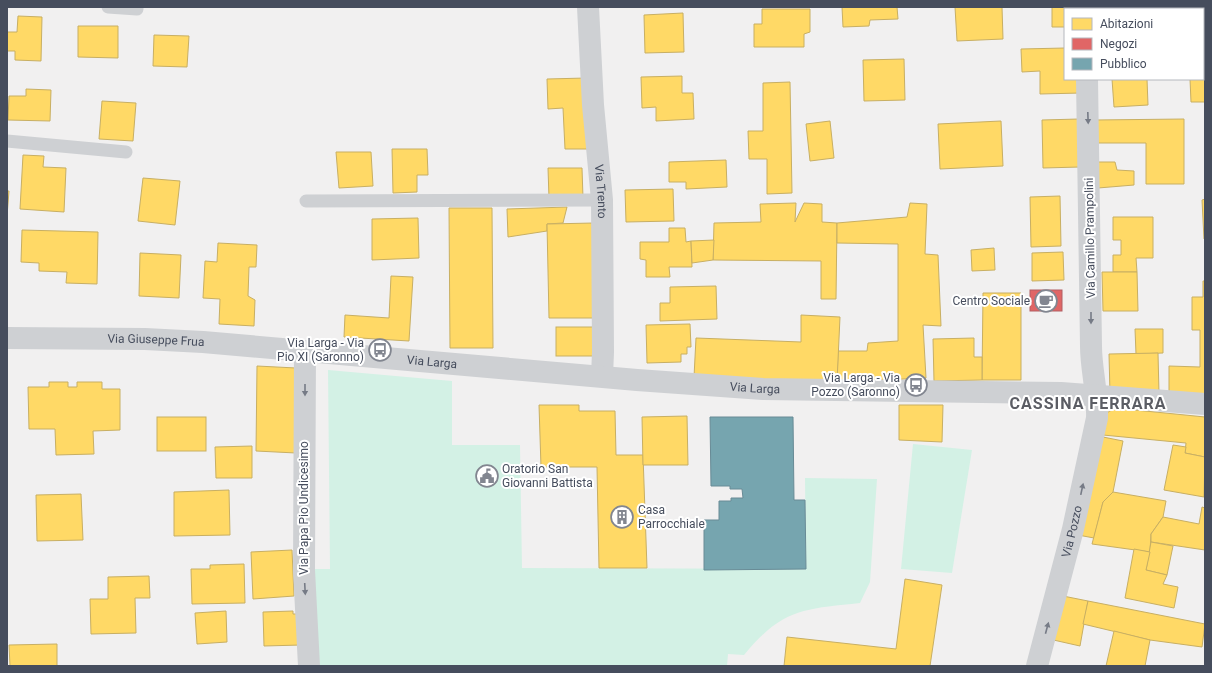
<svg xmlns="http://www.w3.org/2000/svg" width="1212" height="673" viewBox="0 0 1212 673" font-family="Roboto,sans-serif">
<rect width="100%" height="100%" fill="#f1f0f0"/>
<g fill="#d3f1e5">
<path d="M328,370L452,381V445H520L522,568L806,569L805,478L877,479L870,582L860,603C803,609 782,609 744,655L728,654L727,666H319L313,569H330Z"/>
<path d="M913,444L972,450L952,573L901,569Z"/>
</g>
<g fill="#ffd966" stroke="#c8af63">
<path d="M842,7H897L898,19L870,20L869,26L843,27Z"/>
<path d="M955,7H1002L1003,39L957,41Z"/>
<path d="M1052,7H1079V9H1065V27H1052Z"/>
<path d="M762,9H810V32L804,34V47H754V24H762Z"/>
<path d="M683,13L684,52L645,53L644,15Z"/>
<path d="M18,16L42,17L41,61L15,60V51H7V32H17Z"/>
<path d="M78,26H118V58L78,57Z"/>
<path d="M154,35L189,36L187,67L153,66Z"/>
<path d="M1065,48V79H1081V93L1040,94V71L1022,72L1021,49Z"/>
<path d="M904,59L905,100L864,101L863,60Z"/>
<path d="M1205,67V102H1191L1190,79H1203V68Z"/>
<path d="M682,76V93H693L694,119L656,121V107L642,108L641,77Z"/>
<path d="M586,78L588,149H565L563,108L548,109L547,79Z"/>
<path d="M1112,79H1147L1148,105L1114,107Z"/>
<path d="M790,82L792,193L767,194V159H749L748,131H763V83Z"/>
<path d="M26,89L51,90L50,121L8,120L9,96H26Z"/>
<path d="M102,101L136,103L133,141L99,139Z"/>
<path d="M1079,119L1080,167L1043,168L1042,120Z"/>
<path d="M1184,119V184H1146V143H1095V120Z"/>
<path d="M830,121L834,158L810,161L806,124Z"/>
<path d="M1001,121L1003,166L940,169L938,124Z"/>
<path d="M392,149H427L428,175H417V192L393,193Z"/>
<path d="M336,152H371L373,186L339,188Z"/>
<path d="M23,155L44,156L43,167L66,168L64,212L20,209Z"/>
<path d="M726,160L727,187L686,189V182H669V162Z"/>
<path d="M1098,162H1115L1117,170L1134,171V185L1098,188Z"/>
<path d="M548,168H582L583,198H549Z"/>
<path d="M143,178L180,181L175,225L138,221Z"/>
<path d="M673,189L674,221L626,222L625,190Z"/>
<path d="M7,191H9L7,216Z"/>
<path d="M1060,196L1061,246L1031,247L1030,197Z"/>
<path d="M1205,199V239H1204L1202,200Z"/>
<path d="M796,203L795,222L804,203L822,204V222L837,223L836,299H821V261L713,260L714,223L761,222L760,204Z"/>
<path d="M910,203L927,204L925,254L938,255L941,326L923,325L926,378L837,382L838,351H867L868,343L898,341V244L837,243V223L907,217Z"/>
<path d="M567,207L563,223L547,224V231L508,237L507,209Z"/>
<path d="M449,208H492L493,348H450Z"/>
<path d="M1113,217H1153V258H1136L1137,272H1113V255H1121V240H1113Z"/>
<path d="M418,218L419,258L372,260V219Z"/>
<path d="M594,223L596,318H549L547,224Z"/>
<path d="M669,228H685L686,242L691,241L692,267H669L670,277H646V260L640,259V242H669Z"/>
<path d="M22,230L98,232L97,284L66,283L67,272L39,271V263L21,262Z"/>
<path d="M714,240L713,260L692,263L691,241Z"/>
<path d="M218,243L257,245L256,267H249L248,296L255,300L254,326L219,324L220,299L203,298L205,261L217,262Z"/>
<path d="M994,248L995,270L972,271L971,250Z"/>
<path d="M1063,252L1064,280L1032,281V253Z"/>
<path d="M140,253L181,255L179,298L139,296Z"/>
<path d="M1102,272H1137L1138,311H1103Z"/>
<path d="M391,276L413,277L409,341L344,337L345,315L389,318Z"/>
<path d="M1203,281H1205V398L1169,397V366L1200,367V330H1192V297H1203Z"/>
<path d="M716,286L717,319L660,321V303H670V287Z"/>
<path d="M983,293H1021V380H982Z"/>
<path d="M801,315L840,317L837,382L694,377L696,338L801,342Z"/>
<path d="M690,324L691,347H687V354H681V362L647,363L646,325Z"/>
<rect x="556" y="327" width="41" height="29"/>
<path d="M1135,329H1163V353L1136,354Z"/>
<path d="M974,338V357H982V380L934,381L933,339Z"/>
<path d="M1158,353L1159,394H1110L1109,354Z"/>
<path d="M257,366L296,368V453L256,451Z"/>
<path d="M49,382H68V387H77V382H102V389H120V430L93,431L94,454L56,455L55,429H29L28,387H49Z"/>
<path d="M539,405H579V411H615L616,455H643L647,568H599L597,467H541Z"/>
<path d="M899,405H943L942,442L899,440Z"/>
<path d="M1115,408L1205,417V457L1185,453L1186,443L1103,435L1105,414Z"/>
<path d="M687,416L688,465H643L642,417Z"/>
<rect x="157" y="417" width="49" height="34"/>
<path d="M1098,436L1123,441L1113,492L1103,502L1094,538L1078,535Z"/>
<path d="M1173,445L1186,447L1185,453L1205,457L1204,497L1164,490Z"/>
<path d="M252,446V478H216L215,447Z"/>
<path d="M229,490L230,535L174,536V492Z"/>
<path d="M1113,492L1166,501L1163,517L1151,534L1150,552L1092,544L1103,502Z"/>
<path d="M81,494L83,540L37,541L36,495Z"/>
<path d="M1202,507L1205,508V550L1151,542V534L1163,517L1199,524Z"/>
<path d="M1151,542L1173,546L1167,575L1146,570Z"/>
<path d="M1134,549L1150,552L1146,570L1167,575L1163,584L1178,587L1174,608L1125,598Z"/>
<path d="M292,550L294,596L253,599L251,552Z"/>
<path d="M244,564L245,603L192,604L191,569H210V565Z"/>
<path d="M149,576L150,598H135L136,633L91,634L90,599H108V577Z"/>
<path d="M905,579L942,585L930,666H784L787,637L896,649Z"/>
<path d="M1058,595L1088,601L1080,646L1049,639Z"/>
<path d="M1088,601L1205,624L1202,647L1150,640L1083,624Z"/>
<path d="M226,611L227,642L197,644L195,613Z"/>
<path d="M293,611V614H300L301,645L264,646L263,612Z"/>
<path d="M1114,631L1150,640L1145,666H1106Z"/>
<path d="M57,644V666H10L9,645Z"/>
</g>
<rect fill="#e06666" stroke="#b25e63" x="1030" y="290" width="32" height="21"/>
<path fill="#76a5af" stroke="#688b96" d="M710,417H793L794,500H805L806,569L704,570V520H719V501H731V498H743L742,489H730V486H711Z"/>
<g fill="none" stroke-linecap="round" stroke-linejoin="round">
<g stroke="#ced0d3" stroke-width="13">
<path d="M108,7L137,9V7"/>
<path d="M7,141L126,152"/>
<path d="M306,201L602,200"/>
</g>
<g stroke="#ced0d3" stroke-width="22">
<path id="s1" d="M588,7L593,105L602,200L603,352L602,376"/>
<path d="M1085,7V9"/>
<path d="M305,351L304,570L309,666"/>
<path id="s2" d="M1037,666L1073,529L1097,418C1098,394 1091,370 1091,346C1090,257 1089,168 1087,79"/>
</g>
<path stroke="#ced0d3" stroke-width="22" id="s3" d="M7,338L145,339L203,342L637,380L763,389L1061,393L1205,404"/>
</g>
<defs><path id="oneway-solid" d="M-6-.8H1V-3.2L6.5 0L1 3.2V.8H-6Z"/></defs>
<g fill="#767b86">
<use href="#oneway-solid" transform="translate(1088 118) rotate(88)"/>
<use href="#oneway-solid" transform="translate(1091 318) rotate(90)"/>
<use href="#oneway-solid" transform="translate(305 390) rotate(90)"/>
<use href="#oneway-solid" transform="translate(1082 489) rotate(-78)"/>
<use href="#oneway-solid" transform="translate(305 589) rotate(87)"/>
<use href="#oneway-solid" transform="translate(1047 628) rotate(-75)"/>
</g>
<defs>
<g id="cafe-ring" transform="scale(1.15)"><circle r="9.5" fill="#fff" stroke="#828690" stroke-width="1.5"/><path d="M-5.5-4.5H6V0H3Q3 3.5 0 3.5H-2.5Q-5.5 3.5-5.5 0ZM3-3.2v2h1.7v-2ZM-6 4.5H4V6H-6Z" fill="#828690"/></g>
<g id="bus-ring" transform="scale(1.15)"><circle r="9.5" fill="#fff" stroke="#828690" stroke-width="1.5"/><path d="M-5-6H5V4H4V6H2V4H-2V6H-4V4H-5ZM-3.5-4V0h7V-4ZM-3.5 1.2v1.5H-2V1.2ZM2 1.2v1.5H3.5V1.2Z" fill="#828690"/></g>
<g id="civic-ring" transform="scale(1.15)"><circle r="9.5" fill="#fff" stroke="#828690" stroke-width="1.5"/><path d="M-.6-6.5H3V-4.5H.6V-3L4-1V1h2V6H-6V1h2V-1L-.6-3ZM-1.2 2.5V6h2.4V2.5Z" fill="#828690"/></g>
<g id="building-ring" transform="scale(1.15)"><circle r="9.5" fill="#fff" stroke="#828690" stroke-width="1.5"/><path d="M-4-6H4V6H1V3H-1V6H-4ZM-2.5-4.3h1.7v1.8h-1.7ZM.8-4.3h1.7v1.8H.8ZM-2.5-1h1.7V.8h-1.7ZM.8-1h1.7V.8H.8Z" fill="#828690"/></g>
</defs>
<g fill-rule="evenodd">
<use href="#cafe-ring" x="1046" y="301"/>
<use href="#bus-ring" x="380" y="350"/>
<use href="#bus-ring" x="916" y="385"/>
<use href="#civic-ring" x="487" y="476"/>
<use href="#building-ring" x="622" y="517"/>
</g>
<g text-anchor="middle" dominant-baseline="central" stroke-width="4" stroke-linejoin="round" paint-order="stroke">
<g font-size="12" fill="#464d5d" stroke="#fff">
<text stroke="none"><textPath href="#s1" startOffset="185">Via Trento</textPath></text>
<text transform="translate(1090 238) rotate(-91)">Via Camillo Prampolini</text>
<text stroke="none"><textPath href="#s3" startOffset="149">Via Giuseppe Frua</textPath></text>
<text stroke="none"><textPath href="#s3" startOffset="426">Via Larga</textPath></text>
<text stroke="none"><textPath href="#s3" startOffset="750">Via Larga</textPath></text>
<text transform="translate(304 508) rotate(-90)">Via Papa Pio Undicesimo</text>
<text stroke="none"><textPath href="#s2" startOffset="139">Via Pozzo</textPath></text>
</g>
<g font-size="12" fill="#464d5d" stroke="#fff" text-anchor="end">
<text x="1030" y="301">Centro Sociale</text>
<text x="364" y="343">Via Larga - Via<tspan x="364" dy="14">Pio XI (Saronno)</tspan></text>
<text x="900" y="378">Via Larga - Via<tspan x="900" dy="14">Pozzo (Saronno)</tspan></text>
<text x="502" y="469" text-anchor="start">Oratorio San<tspan x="502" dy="14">Giovanni Battista</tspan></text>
<text x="638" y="510" text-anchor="start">Casa<tspan x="638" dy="14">Parrocchiale</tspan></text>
</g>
<g font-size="16" font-weight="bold" letter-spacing="1" fill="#5b5d64" stroke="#fff">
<text x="1088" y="403">CASSINA FERRARA</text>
</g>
</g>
<rect width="1212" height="673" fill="none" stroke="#464d5d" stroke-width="16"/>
<rect x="1064" y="8" width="140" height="72" fill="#ffffff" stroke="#b5b8be"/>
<rect x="1072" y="18" width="20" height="12" fill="#ffd966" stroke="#b5b8be"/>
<text x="1100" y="28" font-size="12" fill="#464d5d">Abitazioni</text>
<rect x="1072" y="38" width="20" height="12" fill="#e06666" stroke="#b5b8be"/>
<text x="1100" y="48" font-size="12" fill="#464d5d">Negozi</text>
<rect x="1072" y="58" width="20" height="12" fill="#76a5af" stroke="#b5b8be"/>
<text x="1100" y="68" font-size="12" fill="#464d5d">Pubblico</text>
</svg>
